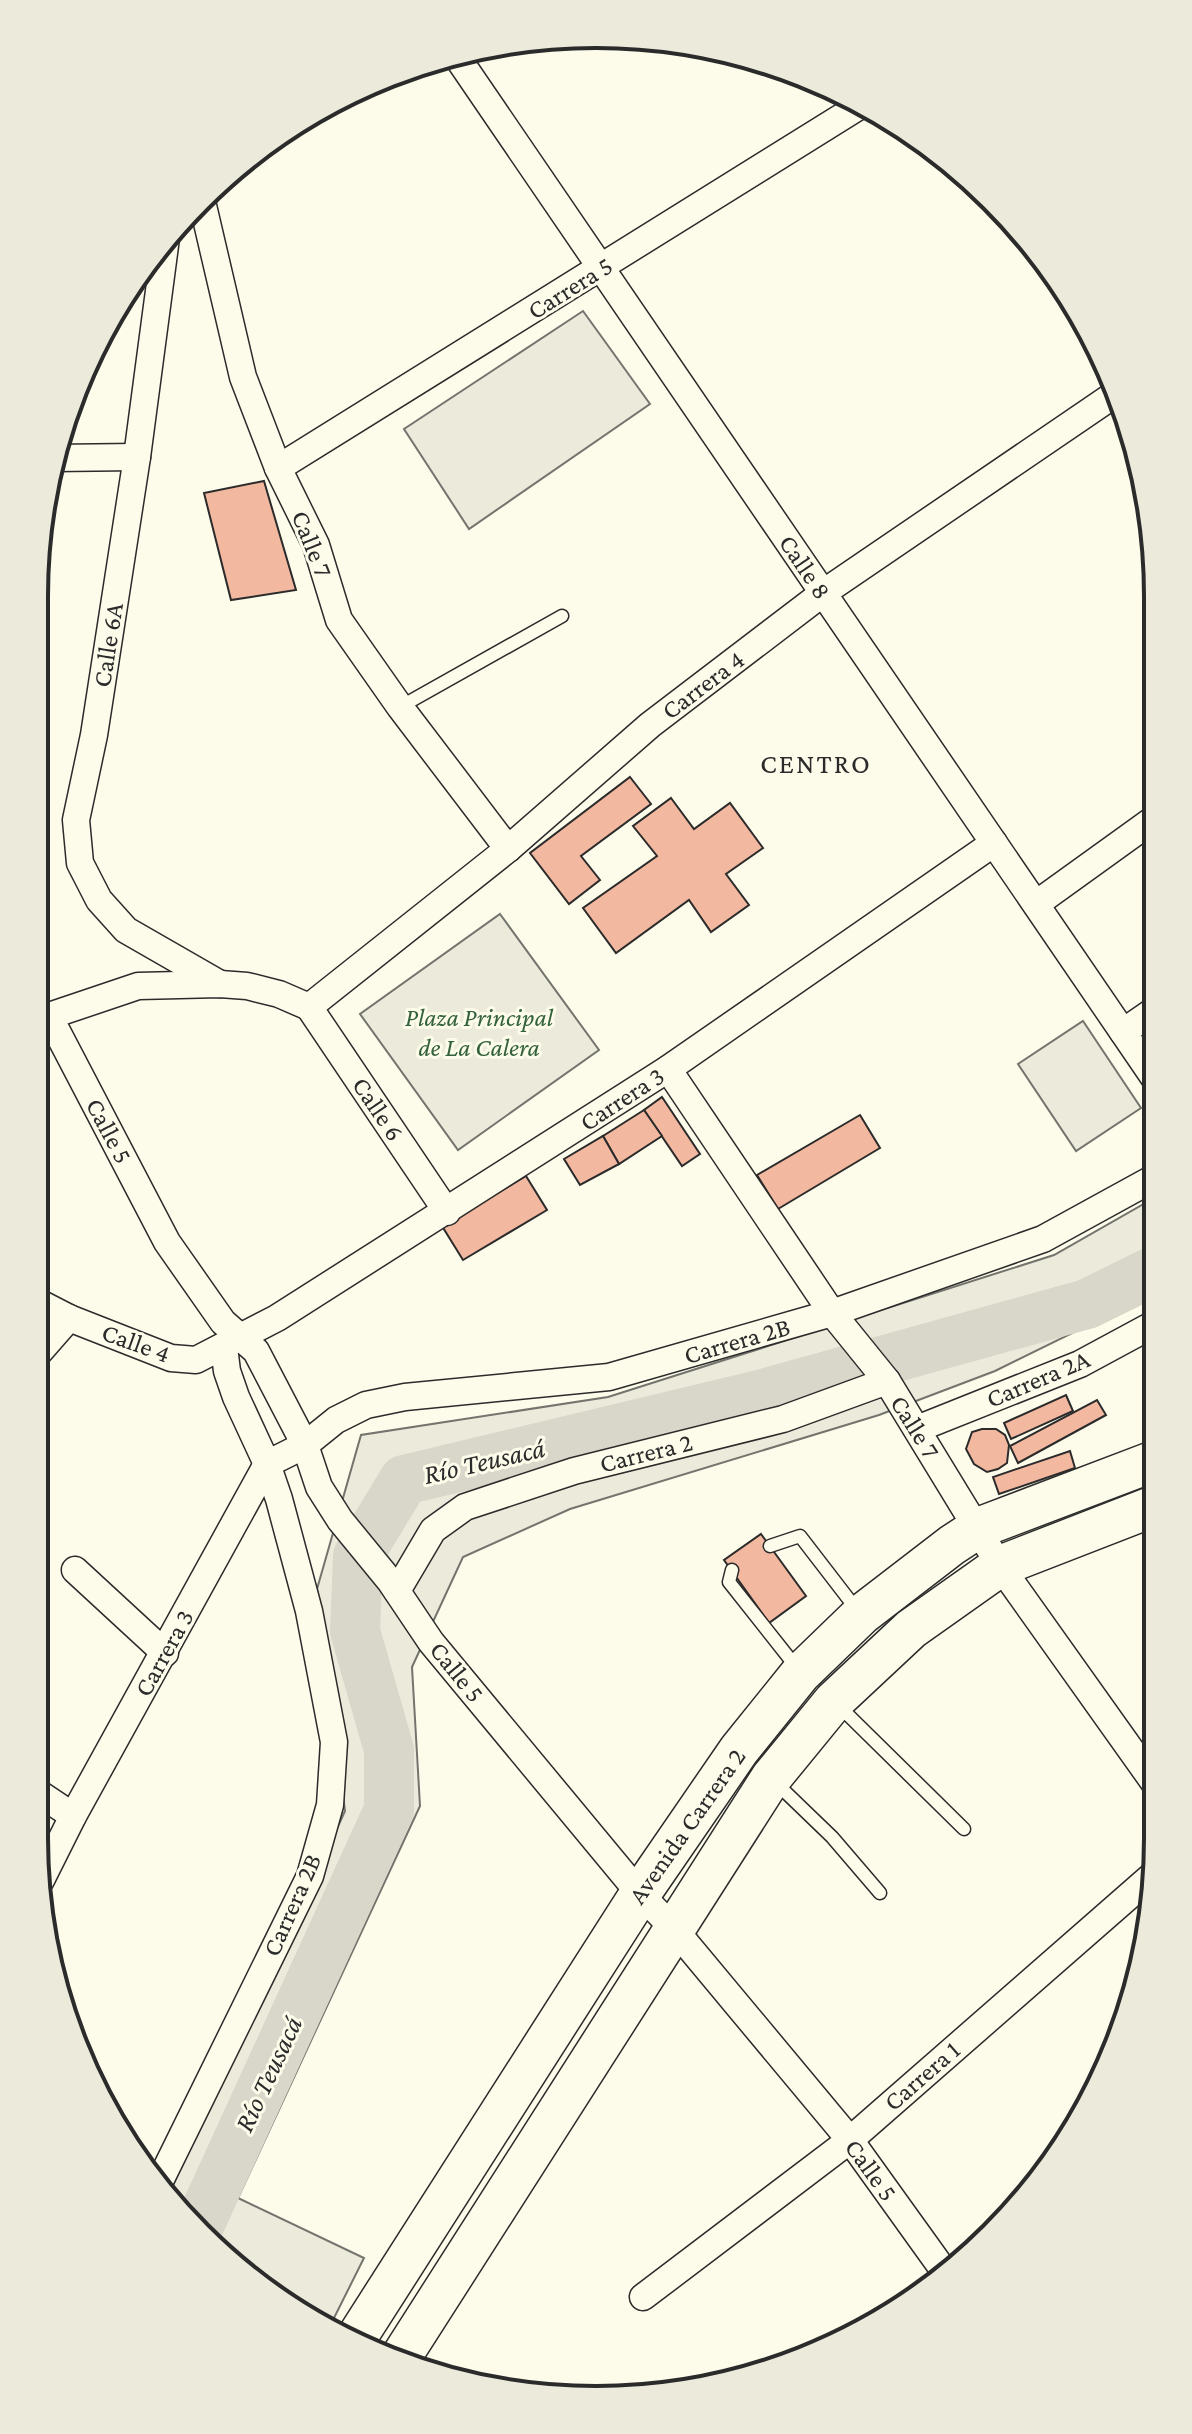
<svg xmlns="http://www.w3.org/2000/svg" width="1192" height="2434" viewBox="0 0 1192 2434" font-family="'Crimson Pro',serif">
<rect width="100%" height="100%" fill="#fdfbea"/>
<g fill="#ecebdb" stroke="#74746e" stroke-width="2">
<path d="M500,914L599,1050L458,1150L360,1014Z"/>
<path d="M1156,1197V1292L995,1371L879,1415L570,1509L463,1557L412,1667L420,1806L238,2198L364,2258L328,2330L315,2324L225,2260L167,2198L345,1811L317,1589L361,1435L608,1397L1054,1255Z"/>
</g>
<g fill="#eceadb" stroke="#74746e" stroke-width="2">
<path d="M583,311L650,404L469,529L404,429Z"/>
<path d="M1083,1021L1141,1108L1076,1151L1018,1064Z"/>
</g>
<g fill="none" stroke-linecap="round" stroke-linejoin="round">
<path stroke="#d8d7c9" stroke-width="50" d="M197,2230L389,1810V1750L355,1631L358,1556L404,1480L759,1395L1087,1304L1156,1270"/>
</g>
<g fill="#f2b8a0" stroke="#2b2b2b" stroke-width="2">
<path d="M264,481L296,590L231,600L204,493Z"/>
<path d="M630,777L651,804L581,856L600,880L569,904L530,853Z"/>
<path d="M671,798L694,829L730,803L763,848L726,874L749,905L711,932L689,900L616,953L583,908L657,856L633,826Z"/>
<path d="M662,1097L700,1154L682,1166L644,1110Z"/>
<path d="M644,1110L662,1136L619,1164L603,1136Z"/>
<path d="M860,1115L880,1148L778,1209L757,1175Z"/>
<path d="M603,1136L619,1164L580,1185L564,1159Z"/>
<path d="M526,1176L547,1210L463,1260L442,1226Z"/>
<path d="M1066,1395L1073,1411L1011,1439L1004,1423Z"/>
<path d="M1097,1400L1106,1415L1018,1463L1010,1446Z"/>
<path d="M982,1429H996L1005,1435L1009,1445L1007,1463L998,1469L987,1472L974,1464L966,1449L972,1432Z"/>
<path d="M1070,1451L1075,1468L999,1494L993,1477Z"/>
<path d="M761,1534L806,1596L769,1623L724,1560Z"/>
</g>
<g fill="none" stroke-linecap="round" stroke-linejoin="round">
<g stroke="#2b2b2b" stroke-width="15">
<g id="lane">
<path d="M400,707L562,616"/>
<path d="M770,1546L800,1536L857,1610"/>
<path d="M732,1570L729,1582L797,1668"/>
<path d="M839,1706L964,1829"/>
<path d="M776,1783L832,1837L880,1893"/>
</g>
</g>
<g stroke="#2b2b2b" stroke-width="29">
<g id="street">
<path d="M455,54L1155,1079"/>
<path d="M201,197L243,377L278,468L316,545L339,620L400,707L508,849"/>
<path d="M166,238L137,457L94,735L76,820L80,863L99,900L126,930L220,984"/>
<path d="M53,458L137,457"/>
<path d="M278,468L861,105"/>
<path d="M1036,904L1154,819"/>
<path d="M309,1007L508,849L650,725L823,593L1118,392"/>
<path d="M309,1007L447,1212"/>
<path d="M49,1016L167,1242L223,1322L256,1351L305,1445L319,1487L340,1520L390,1581L431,1642L640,1894L675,1930L850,2140L947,2275"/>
<path d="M49,1016L138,986L220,984L247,986L279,994L309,1007"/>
<path d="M1123,1032L1155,1010"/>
<path d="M668,1069L832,1313L887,1381L1000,1566L1158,1788"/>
<path d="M34,1300L69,1318L171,1358L196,1360L277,1318L668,1069L994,843"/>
<path d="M34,1358L69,1318"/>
<path d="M917,1429L1080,1364L1156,1323"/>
<path d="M75,1570L165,1653"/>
<path d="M397,1591L433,1530L465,1507L574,1471L783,1419L887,1381"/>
<path d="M34,1790L73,1816"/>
<path d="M41,1880L73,1816L267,1464L305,1445L336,1420L366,1405L405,1397L609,1377L832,1313L1043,1239L1156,1177"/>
<path d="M157,2187L310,1876L330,1805L334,1742L309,1611L279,1499L267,1464L236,1397L227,1371L224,1347"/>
<path d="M643,2297L850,2140L1154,1874"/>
</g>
</g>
<g stroke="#2b2b2b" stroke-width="43">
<g id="primary">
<path d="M355,2340L640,1894L739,1750L801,1673L861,1615L952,1545L978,1528L1157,1460"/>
<path d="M401,2357L771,1778L834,1701L911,1629L1000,1566L1157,1505"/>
</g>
</g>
<use href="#lane" stroke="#fdfbea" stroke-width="12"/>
<use href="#street" stroke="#fdfbea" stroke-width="26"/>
<use href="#primary" stroke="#fdfbea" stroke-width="40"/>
</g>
<g text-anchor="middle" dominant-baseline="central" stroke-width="6" stroke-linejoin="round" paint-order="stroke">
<g font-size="26" fill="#2b2b2b" stroke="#fdfbea">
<text transform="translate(570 288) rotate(-32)">Carrera 5</text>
<text transform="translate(312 544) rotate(68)">Calle 7</text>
<text transform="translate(805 567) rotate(56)">Calle 8</text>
<text transform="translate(108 645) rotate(-81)">Calle 6A</text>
<text transform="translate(703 685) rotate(-37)">Carrera 4</text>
<text transform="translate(622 1099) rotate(-33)">Carrera 3</text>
<text transform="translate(378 1109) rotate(56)">Calle 6</text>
<text transform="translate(109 1131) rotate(62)">Calle 5</text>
<text transform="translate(737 1341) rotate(-16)">Carrera 2B</text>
<text transform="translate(136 1343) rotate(20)">Calle 4</text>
<text transform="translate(1038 1379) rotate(-23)">Carrera 2A</text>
<text transform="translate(915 1427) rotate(58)">Calle 7</text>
<text transform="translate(646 1453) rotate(-14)">Carrera 2</text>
<text transform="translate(164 1653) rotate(-61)">Carrera 3</text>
<text transform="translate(457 1672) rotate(51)">Calle 5</text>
<text transform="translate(687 1826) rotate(-55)">Avenida Carrera 2</text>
<text transform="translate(292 1905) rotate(-66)">Carrera 2B</text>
<text transform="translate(922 2076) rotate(-41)">Carrera 1</text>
<text transform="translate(871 2170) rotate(54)">Calle 5</text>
</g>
<g font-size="26" font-style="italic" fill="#34623c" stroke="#fdfbea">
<text x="479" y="1017">Plaza Principal<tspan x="479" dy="30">de La Calera</tspan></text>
</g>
<g font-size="28" letter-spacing="2" fill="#2b2b2b" stroke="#fdfbea">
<text x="816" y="763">CENTRO</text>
</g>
<g font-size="28" font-style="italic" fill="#2b2b2b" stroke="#fdfbea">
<text transform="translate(484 1461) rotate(-13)">Río Teusacá</text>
<text transform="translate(268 2074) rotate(-65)">Río Teusacá</text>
</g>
</g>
<path d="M0 0H1192V2434H0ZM596 48H596A548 548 0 0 1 1144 596V1838A548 548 0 0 1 596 2386H596A548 548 0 0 1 48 1838V596A548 548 0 0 1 596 48Z" fill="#eceadb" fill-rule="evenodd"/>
<path fill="none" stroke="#2b2b2b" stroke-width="4" d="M596 48H596A548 548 0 0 1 1144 596V1838A548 548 0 0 1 596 2386H596A548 548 0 0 1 48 1838V596A548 548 0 0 1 596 48Z"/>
</svg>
